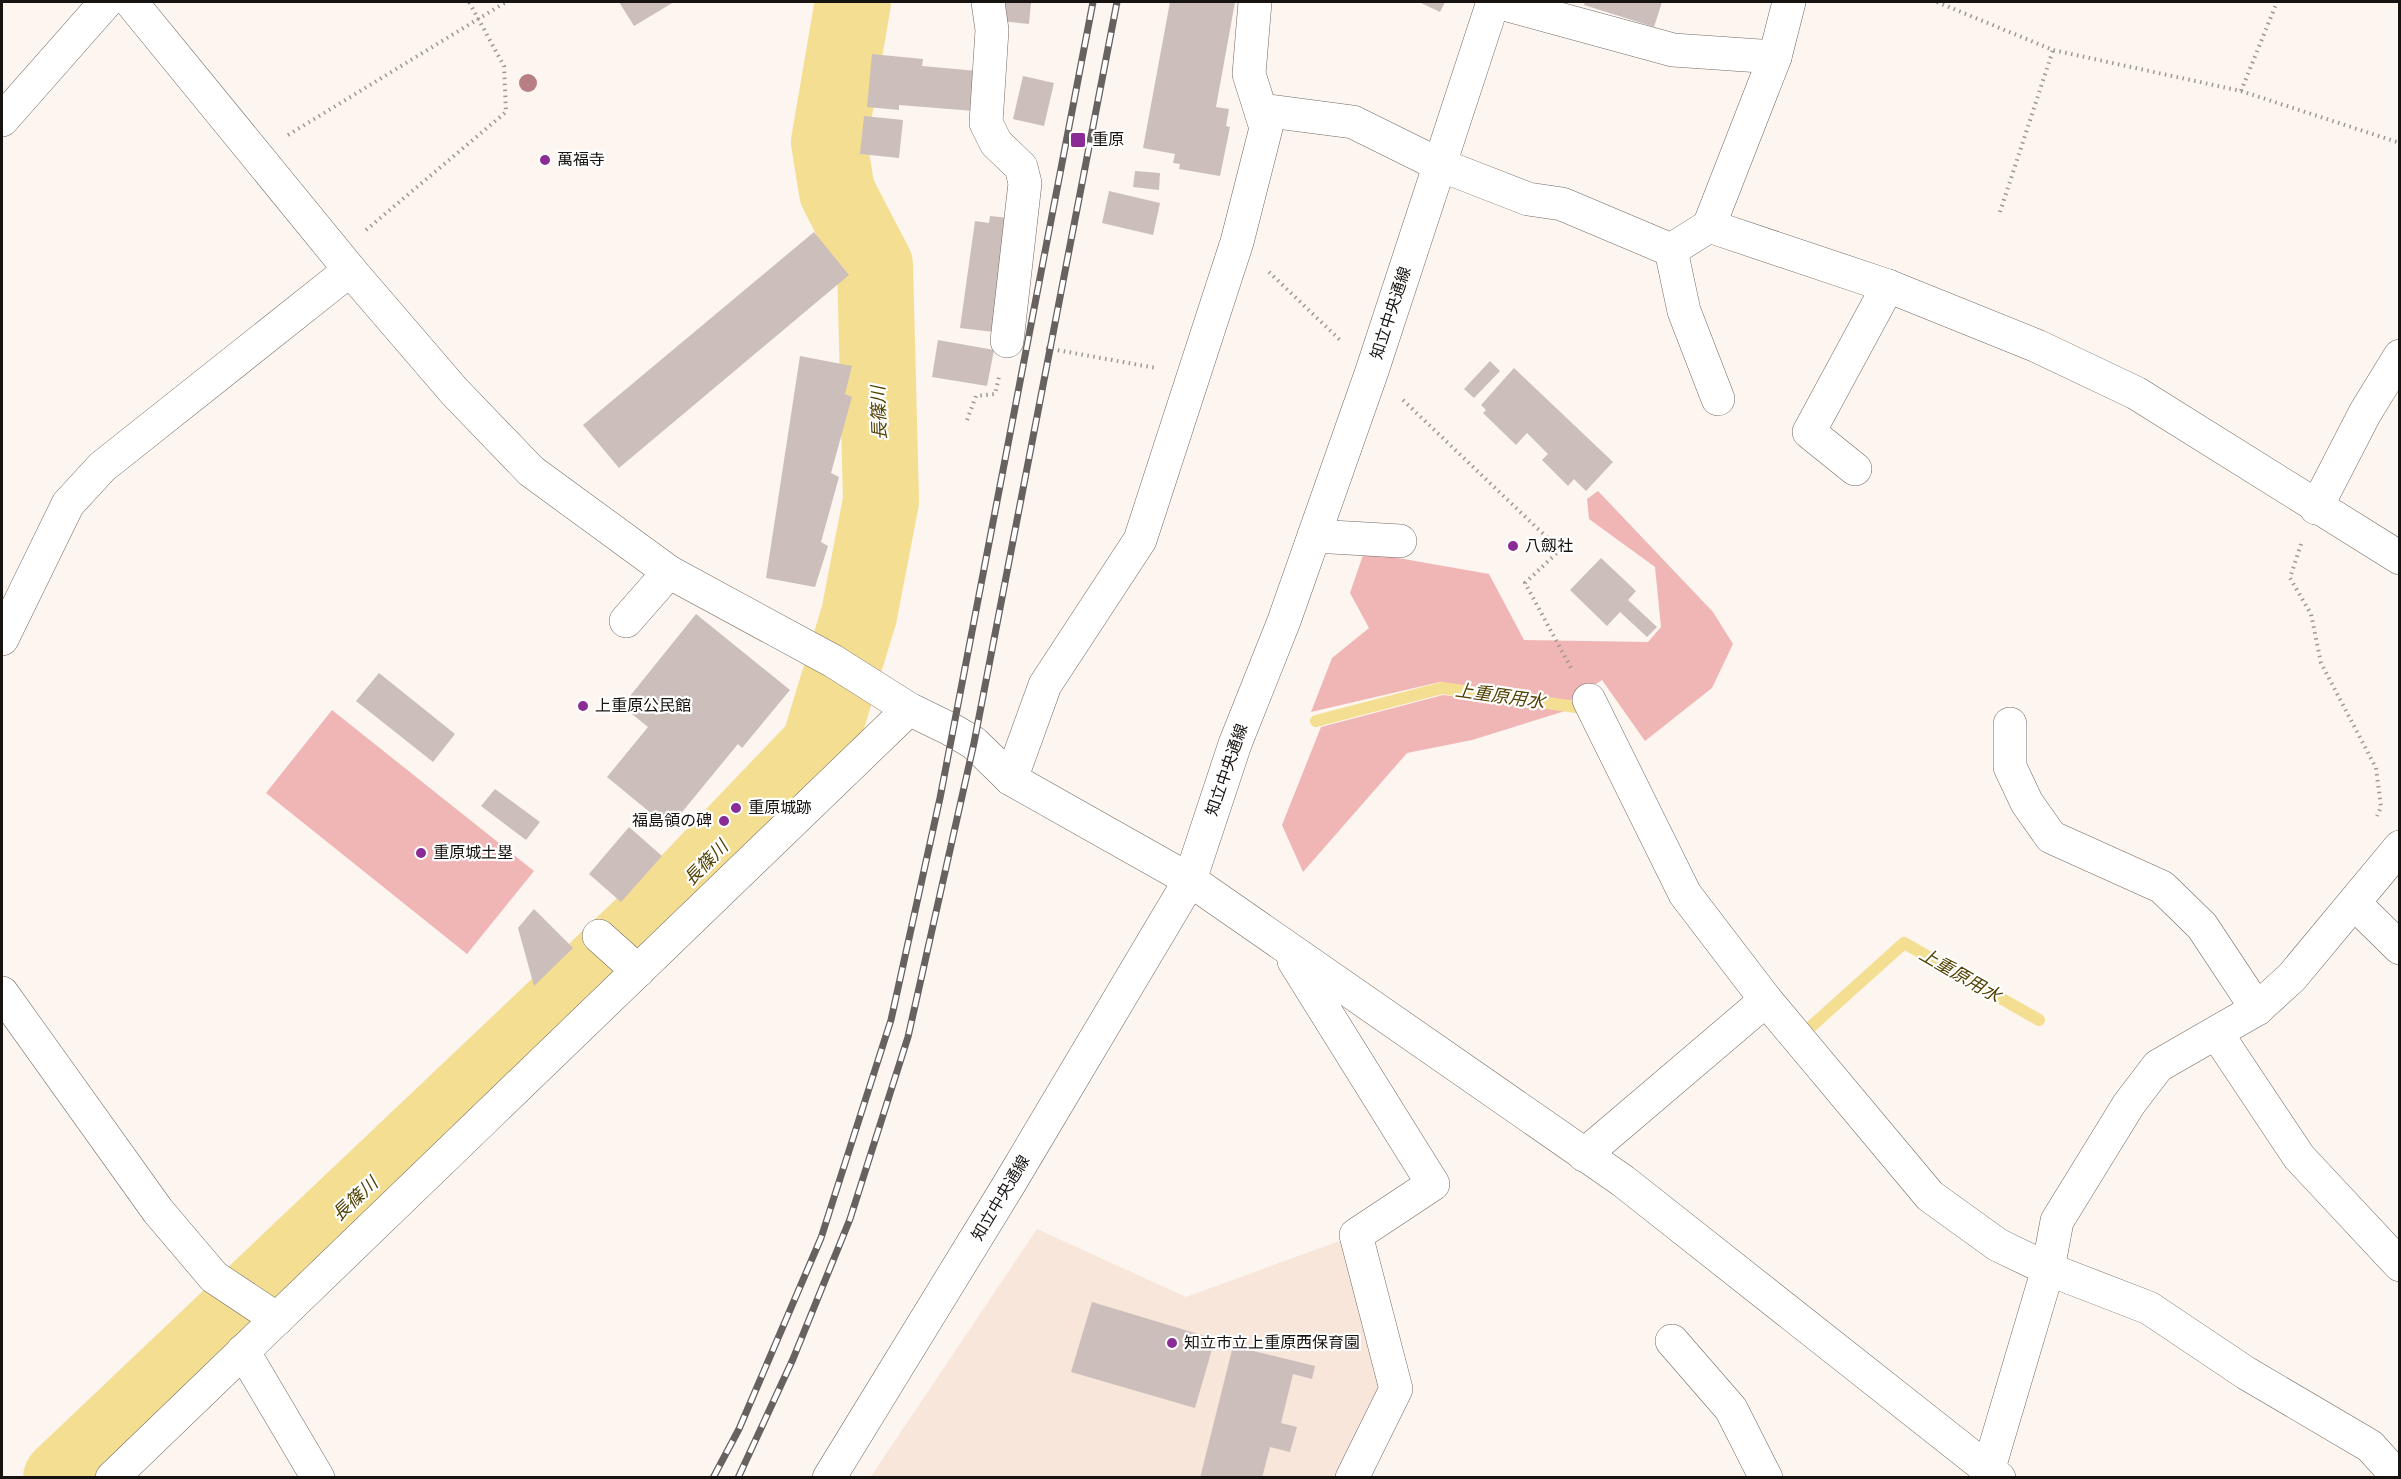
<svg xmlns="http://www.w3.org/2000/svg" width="2401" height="1479" viewBox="0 0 2401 1479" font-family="Signika,'Noto Sans JP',sans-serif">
<rect width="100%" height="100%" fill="#fdf5ef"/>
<path fill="#f7e6d9" d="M1037,1229L1186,1297L1356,1235L1396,1389L1352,1477L870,1478Z"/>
<g fill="#f0b6b6">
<path d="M1598,491L1713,612L1733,644L1712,688L1645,741L1602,680L1570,701L1440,682L1311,712L1332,658L1369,628L1350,593L1364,552L1489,574L1524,640L1648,642L1661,627L1655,567L1589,519L1587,499Z"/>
<path d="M1443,695L1565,711L1472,740L1407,753L1303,872L1282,825L1321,727Z"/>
<path d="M332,710L534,871L467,954L266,793Z"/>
</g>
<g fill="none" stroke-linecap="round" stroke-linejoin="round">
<g stroke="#f4de91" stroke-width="12">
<path d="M1316,721L1442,688L1590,709"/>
<path d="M1805,1032L1904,943L2039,1020"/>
</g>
<path stroke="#f4de91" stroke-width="76" d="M61,1478L684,887L819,746L859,615L881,501L875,265L837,192L829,142L853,2"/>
</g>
<g fill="#ccbfbb">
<path d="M619,2H674L634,26Z"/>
<path d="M1002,2H1031L1029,24L1000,21Z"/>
<path d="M1170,2H1235L1216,107L1229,109L1226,126L1230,127L1220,176L1179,169L1180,164L1173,163L1175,154L1143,148Z"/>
<path d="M1419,2H1445L1440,12Z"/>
<path d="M1585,2H1662L1654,27L1584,5Z"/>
<path d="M872,54L923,59L922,66L978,71L974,111L899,105V110L867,107Z"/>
<path d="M1023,76L1054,83L1044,126L1013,119Z"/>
<path d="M864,116L903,120L899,158L860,154Z"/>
<path d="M1135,171L1160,173L1159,190L1133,187Z"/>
<path d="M1109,191L1160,203L1153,235L1102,223Z"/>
<path d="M990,216L1009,218L994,332L960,328L975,221L989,223Z"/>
<path d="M814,232L849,275L619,468L583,425Z"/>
<path d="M938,340L994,350L987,386L932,377Z"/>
<path d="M800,356L852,366L845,394L852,397L831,473L839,477L821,542L828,546L815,587L766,578Z"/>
<path d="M1490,361L1500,371L1474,398L1464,389Z"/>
<path d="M1514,368L1613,462L1586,491L1574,479L1568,486L1542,460L1548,454L1527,433L1516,445L1483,413L1486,410L1481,405Z"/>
<path d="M1601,558L1636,591L1628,600L1657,627L1647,637L1620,612L1607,626L1570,590Z"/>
<path d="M696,614L790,690L742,748L738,744L669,828L607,777L648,727L622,706Z"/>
<path d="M379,673L455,734L433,762L356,701Z"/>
<path d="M495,789L540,822L526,840L481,806Z"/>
<path d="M629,827L662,856L621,902L589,874Z"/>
<path d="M534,909L573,948L534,986L518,928Z"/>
<path d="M1092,1302L1215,1339L1195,1408L1071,1372Z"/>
<path d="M1233,1346L1315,1366L1312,1379L1293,1374L1281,1423L1297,1427L1290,1452L1270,1447L1262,1478H1200Z"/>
</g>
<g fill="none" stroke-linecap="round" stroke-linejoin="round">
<g stroke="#726963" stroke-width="34">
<g id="minor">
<path d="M131,2L350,270L454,391L531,471L669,572L833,661L909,709L952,730L974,743L1011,779L1190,880L1623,1181L1999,1478"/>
<path d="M988,2L992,30L986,123L996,143L1021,167L1025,183L1007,341"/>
<path d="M1497,2L1673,50L1775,57"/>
<path d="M1262,110L1353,122L1438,164L1528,199L1562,204L1671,250L1709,226L1775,57L1789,2"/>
<path d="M2,120L106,2"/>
<path d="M1709,226L1888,286L2037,346L2136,393L2400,558"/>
<path d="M1671,250L1684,311L1718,399"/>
<path d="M1855,469L1809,432L1888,286"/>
<path d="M2316,508L2365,413L2400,356"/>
<path d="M1314,536L1400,541"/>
<path d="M626,621L669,572"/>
<path d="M2,639L68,504L102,467L350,270"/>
<path d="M1589,700L1685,894L1766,1000L1930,1196L1998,1245L2048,1269L2149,1308L2246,1373L2370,1446L2399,1478"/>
<path d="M2010,724V767L2027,803L2051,837L2162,887L2202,926L2257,1009"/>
<path d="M1011,779L1045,685L1140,540L1237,242L1266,128L1249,74L1255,2"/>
<path d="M2354,903L2400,948"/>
<path d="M599,936L638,971"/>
<path d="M1294,961L1433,1184L1356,1235L1396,1389L1352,1478"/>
<path d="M2,993L158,1211L214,1277L277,1319"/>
<path d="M2217,1034L2299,1157L2400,1265"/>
<path d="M1584,1155L1766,1000"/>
<path d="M1672,1341L1731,1409L1766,1478"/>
<path d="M243,1351L318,1478"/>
<path d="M112,1478L909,709"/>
<path d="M829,1478L1008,1186L1190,880L1235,744L1284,621L1372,371L1493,2"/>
<path d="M1986,1478L2048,1269L2057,1221L2129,1104L2158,1066L2257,1009L2292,977L2400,847"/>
</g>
</g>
<g stroke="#9e9893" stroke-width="4" stroke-dasharray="1.5 4.5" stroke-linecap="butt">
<path d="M1937,2L2053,50L2241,91L2400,143"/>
<path d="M2241,91L2277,2"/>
<path d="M288,135L506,2"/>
<path d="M2000,212L2053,50"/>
<path d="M366,230L506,112L504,66L469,2"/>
<path d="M1269,272L1341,341"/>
<path d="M1046,348L1156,368"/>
<path d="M1403,400L1560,550L1525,583L1571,668"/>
<path d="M967,420L976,396L995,394L999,377"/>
<path d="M2301,544L2290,578L2311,614L2321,663L2376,768L2381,807L2377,816"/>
</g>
<use href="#minor" stroke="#fff" stroke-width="33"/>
<g stroke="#67625f" stroke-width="7">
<g id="rail">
<path d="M713,1478L739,1429L821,1238L891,1020L940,798L1093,2"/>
<path d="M738,1478L793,1359L850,1219L908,1037L974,743L1117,2"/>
</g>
</g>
<use href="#rail" stroke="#fff" stroke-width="4.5" stroke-dasharray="14" stroke-linecap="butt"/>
</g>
<circle fill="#b77f83" cx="528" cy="83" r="9"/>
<g fill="#892c96" stroke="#fff" stroke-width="2">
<rect x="1070" y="132" width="16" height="16" rx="3"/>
<circle cx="545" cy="160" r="6"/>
<circle cx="1513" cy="546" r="6"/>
<circle cx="583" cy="706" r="6"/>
<circle cx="736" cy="808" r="6"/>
<circle cx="724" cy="821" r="6"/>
<circle cx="421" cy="853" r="6"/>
<circle cx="1172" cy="1343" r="6"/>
</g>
<g text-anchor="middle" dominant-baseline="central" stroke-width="4.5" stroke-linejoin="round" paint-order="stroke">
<g font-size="16" fill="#171311" stroke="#fff" text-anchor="start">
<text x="1092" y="140">重原</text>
<text x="557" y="160">萬福寺</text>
<text x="1525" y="546">八劔社</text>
<text x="595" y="706">上重原公民館</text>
<text x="748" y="808">重原城跡</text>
<text x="712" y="821" text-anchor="end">福島領の碑</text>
<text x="433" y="853">重原城土塁</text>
<text x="1184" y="1343">知立市立上重原西保育園</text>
</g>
<g font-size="16" fill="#171311" stroke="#fff">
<text transform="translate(1391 313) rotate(-72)">知立中央通線</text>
<text transform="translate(1227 770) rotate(-71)">知立中央通線</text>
<text transform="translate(1001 1198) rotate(-59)">知立中央通線</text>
</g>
<g font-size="18" font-style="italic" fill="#524304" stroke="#fff">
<text transform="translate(879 413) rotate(-92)">長篠川</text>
<text transform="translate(1500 696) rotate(8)">上重原用水</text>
<text transform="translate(706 863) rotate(-46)">長篠川</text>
<text transform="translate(1960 975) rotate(30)">上重原用水</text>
<text transform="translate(355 1199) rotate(-43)">長篠川</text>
</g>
</g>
<rect width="2401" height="1479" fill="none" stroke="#171311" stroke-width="6"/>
</svg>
